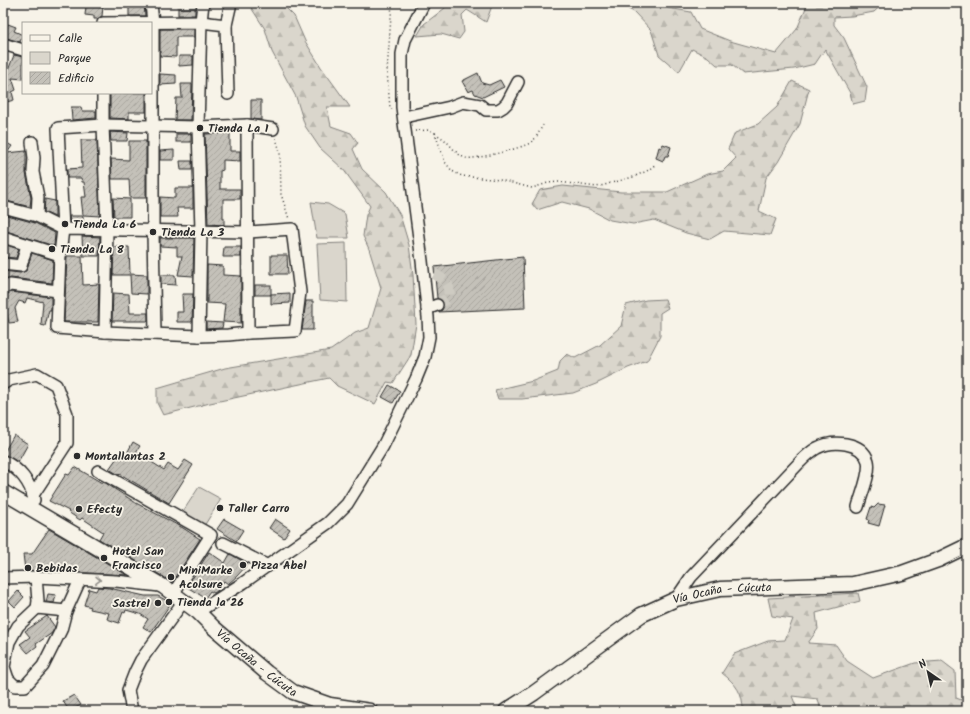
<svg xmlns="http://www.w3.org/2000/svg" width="970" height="714" viewBox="0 0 970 714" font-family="Kalam,sans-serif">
<defs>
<pattern id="forest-firs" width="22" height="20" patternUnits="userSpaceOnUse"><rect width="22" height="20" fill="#dad6cc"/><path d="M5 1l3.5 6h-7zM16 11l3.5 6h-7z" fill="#bbb8af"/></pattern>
<pattern id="building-hatch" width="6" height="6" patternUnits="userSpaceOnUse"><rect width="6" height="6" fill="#c4c1b9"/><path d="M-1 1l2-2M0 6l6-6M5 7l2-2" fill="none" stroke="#a9a69f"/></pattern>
</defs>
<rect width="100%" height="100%" fill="#f7f3e8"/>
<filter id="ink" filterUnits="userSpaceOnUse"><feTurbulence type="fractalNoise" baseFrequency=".025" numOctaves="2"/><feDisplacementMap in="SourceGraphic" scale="8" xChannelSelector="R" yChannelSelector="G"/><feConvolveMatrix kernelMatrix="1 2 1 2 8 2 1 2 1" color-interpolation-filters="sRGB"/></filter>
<g filter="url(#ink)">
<g fill="#dad6cc" stroke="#82807c">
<path d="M311,202L328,204L345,214L349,238H317Z"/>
<path d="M346,243L347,302L320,300L317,244Z"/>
<path d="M199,487L221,499L204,526L182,513Z"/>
</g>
<g fill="url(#forest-firs)" stroke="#82807c">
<path d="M250,3H281L294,16L305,41L321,67L350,107H327L331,126L351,133L358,143L353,149L362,169L386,192L400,215L409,245L413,275L416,324L411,355L393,383L387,382L375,404L337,386L329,378L210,403L163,415L157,403V388L225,368L331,350L355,333L369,328L381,288L369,249L363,236L366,215L370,206L343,169L320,148L305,126L296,97L272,52L265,29L250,6Z"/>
<path d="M447,3H493L486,22L467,10L462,15L464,32L459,39L441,34L417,36L424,24L445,8Z"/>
<path d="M617,3H662L668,8L691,12L700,29L730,41L776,54L797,29L808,3H884L874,12L852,16L834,17V25L844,38L867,87L865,101L853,104L850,93L825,49L815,64L794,69L743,74L732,65H717L708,57L692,49L679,72L659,55L651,30L634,12Z"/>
<path d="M792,81L809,89L800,124L778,162L766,178L759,211L776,219L770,235L724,231L710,239L686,233L654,220L633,224L610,220L589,209L562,202L537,210L532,204L540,190L563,186L621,192H667L707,174L723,171L736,158L728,149L735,133L758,124L777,107Z"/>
<path d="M665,299L668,308L660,313V336L647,361L628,368L596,384L573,393L522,399H498L495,390L533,381L558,371L560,361L567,354L575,358L600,345L621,326L626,305L646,300Z"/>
<path d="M858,593L860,601L816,613L818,629L808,643L836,645L847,661L873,678L915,663L942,661L955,671L956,698L967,702V711H821L818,699L792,696L798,711H743C743,693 736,684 722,673L734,654L768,641L785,640L793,619L772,616L768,598Z"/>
</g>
<g fill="url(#building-hatch)" stroke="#2b2b2b">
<path d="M129,3H144L145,16H129Z"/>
<path d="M86,6L103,7L102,16L97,19H94V16L85,15Z"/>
<rect x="178" y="8" width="17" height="7"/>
<path d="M8,24L16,27L14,31L23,35L20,42L3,37V34Z"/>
<path d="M160,29H194V37H176V57L160,56Z"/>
<path d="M14,55L23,57V79L12,78L16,90L12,92L14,100L3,103V64L7,73Z"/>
<path d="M179,56H193V65L179,66Z"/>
<path d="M478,73L482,83L489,85L500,80L504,87L483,97L475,94L473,90L468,92L462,81Z"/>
<path d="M160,74L176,75V84L160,85Z"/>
<path d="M181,84H192L191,120H175L176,98H182Z"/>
<path d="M110,93H146V112H129V119L110,118Z"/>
<path d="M251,100H261V120L251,119Z"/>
<path d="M71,107H81L82,111H96V118L72,120Z"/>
<path d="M110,132L128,133L127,141H111Z"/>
<path d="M230,133V151H240V161L223,160V170L220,171V189H240V199H223V218H224V225L208,224L205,134Z"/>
<rect x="176" y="134" width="15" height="8"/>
<path d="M81,140H97L100,216L83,215L81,197H86L84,182H82L81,178H67V169L82,168Z"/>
<path d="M3,141L12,146L7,153L26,151V173L31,198L30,207L3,200Z"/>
<path d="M129,141H146V198H130L129,179H112L111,159L129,160Z"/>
<path d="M663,144L671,147L668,156H665L663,161L656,158L659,147L661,148Z"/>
<path d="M174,150V160H160V151Z"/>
<path d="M180,161H192V170H181Z"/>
<path d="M175,188H193V208H177L178,217H160V197L175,198Z"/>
<path d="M113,198L130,199V217H114Z"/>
<path d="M45,199L55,201V217L44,212Z"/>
<path d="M3,214L35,223L55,233L54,246L3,230Z"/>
<path d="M69,216H83V222H70Z"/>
<path d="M82,236L100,237L99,256H83Z"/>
<path d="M160,238H194L193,276L178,275L182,256H177V247L160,246Z"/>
<path d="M3,244L19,249L16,258L3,257Z"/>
<path d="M114,247H129L130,274L147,275V294L131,293L130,275H113Z"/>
<path d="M224,247H241V257H223Z"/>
<path d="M32,253L53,260L52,283L11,278L3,281V271L20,273L26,271Z"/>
<path d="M271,255H287L288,274H271Z"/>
<path d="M67,256H82L83,285L99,284L98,322H64Z"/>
<path d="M523,257L525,308L438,312L442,310L444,306L442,300L437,298L434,267Z"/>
<path d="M207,265L223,266V275L241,276V323L223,322L225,304L207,303Z"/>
<path d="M161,275H175L176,285L161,284Z"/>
<rect x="255" y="285" width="16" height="10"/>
<path d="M11,292L51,297V310H49L45,326L41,325L43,302L27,298L25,303L19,301L15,308L18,322L9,323L6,310L3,311V296Z"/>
<path d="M113,293L129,294L130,313H148V321H112Z"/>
<path d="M290,293V303L271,304V294Z"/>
<path d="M182,294H193L192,322H177V312H183Z"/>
<path d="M306,301H313V330H302Z"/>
<path d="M206,322L223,323L222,328L206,329Z"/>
<path d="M389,385L400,391L393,403L382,397Z"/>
<path d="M14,435L28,444L18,462L3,454Z"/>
<path d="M133,442L140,446L136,452L164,470L168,464L178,470L185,460L193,465L169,503L120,474L119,475L109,469L122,451L127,453Z"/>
<path d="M75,467L102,483L104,482L136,503L183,528L200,539L172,582L99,539L103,532L82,518L80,520L68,512L69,511L49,501L66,474L69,475Z"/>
<path d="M878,504L885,505L879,526L868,523L869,520L867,519L871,507L874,508Z"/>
<path d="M224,519L243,530L236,541L217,529Z"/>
<path d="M275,519L290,529L284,538L269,528Z"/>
<path d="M49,529L127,575L25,570L23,554H32Z"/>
<path d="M209,552L225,563L230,554L248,564L237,576L228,584L224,581L217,591L214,593L210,591L205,598L187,587Z"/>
<path d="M98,587L109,588L145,596H158L171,603L151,632L143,627L148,619L140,614L126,610L125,613L123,612L119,623L107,619L109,613L90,609L91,607L84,605L89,589L96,591Z"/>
<path d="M18,591L24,597L15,607L9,601Z"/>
<path d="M48,594L56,595L54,603L46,602Z"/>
<path d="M47,616L55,627L52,633L36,644L37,646L28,653L20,644L30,637L25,631Z"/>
<path d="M74,695L81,705L69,711L63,701Z"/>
</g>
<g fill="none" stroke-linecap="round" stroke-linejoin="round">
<path stroke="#cecbc2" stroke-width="11" stroke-dasharray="11 5.5" stroke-linecap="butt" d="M434,274C445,280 450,283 449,297L437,305"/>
<g stroke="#2b2b2b" stroke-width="14">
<g id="minor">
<path d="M151,3L153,23V232L155,334"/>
<path d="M103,23L201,22L226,25L228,94"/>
<path d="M226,25L231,3"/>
<path d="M3,44L23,50"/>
<path d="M103,93V125L107,229L105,332"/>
<path d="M404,117L450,107L463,102L480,105L486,110H498L503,107L507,103L518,82"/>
<path d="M247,125L248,333"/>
<path d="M32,142L34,158L33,172L38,197L37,216"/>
<path d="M3,207L37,216L63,229L248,232L292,229L300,292L295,331L248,333L228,335L199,336L105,332L57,328L60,255L63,229L58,128L103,125L198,127L247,125L273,129"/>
<path d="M3,237L60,255"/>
<path d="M3,264L21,266L27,245"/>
<path d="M3,289L10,285L58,291"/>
<path d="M427,309L437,305"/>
<path d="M199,336L201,231L198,127L201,22L203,3"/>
<path d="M3,384L9,380L37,374L56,385L67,414V443L33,495"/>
<path d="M3,461C19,468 31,483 34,500"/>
<path d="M98,471L211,535L173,594"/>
<path d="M223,543L268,566"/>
<path d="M36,577L38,601L37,608L18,626L9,642L4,667L8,679L15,686H25L43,666L61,630L66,611L80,580"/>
<path d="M3,578L36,577L116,581L160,586"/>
<path d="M676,599L691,577L800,462C805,457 810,452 817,448C832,440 862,441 868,461C871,473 861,495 858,507"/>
<path d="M37,608L66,611"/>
<path d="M198,612L243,583L328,523L347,504L383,446L416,379L425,357L429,337L428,317L422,261L402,107V54L405,40L424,3"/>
<path d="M132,711L128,690L135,672L141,660L183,602"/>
</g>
</g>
<g stroke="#2b2b2b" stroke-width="17">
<g id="major">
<path id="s1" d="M3,492L164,587L198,612L213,627L267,673L293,692L330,705L370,711"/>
<path id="s2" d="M506,711L534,693L641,615L676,599L720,589L853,584L902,573L938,560L967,546"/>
</g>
</g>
<g stroke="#2b2b2b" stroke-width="1.5" stroke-dasharray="1 3" stroke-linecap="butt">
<path d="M392,109L390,108L387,72L392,3"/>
<path d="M415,131L429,130L435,133L445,162L452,171L462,176L500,180L532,188L548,183L559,182L597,187L633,177L647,171L656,164"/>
<path d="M435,133C439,136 443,138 447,142C453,148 458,156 466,158C475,160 522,148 530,143C536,139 539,132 543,125"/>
<path d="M276,138L280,152L281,194L289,219"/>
</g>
<use href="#minor" stroke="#f7f3e8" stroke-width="11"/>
<use href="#major" stroke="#f7f3e8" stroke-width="14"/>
</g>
<defs><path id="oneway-chevron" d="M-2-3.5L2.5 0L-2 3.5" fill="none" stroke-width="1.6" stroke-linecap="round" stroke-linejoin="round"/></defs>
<use stroke="#918f8a" href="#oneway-chevron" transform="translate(98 580) rotate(1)"/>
</g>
<g fill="#2b2b2b" stroke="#f7f3e8" stroke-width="1.5">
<circle cx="200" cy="128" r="4"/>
<circle cx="65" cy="224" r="4"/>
<circle cx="153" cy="232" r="4"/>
<circle cx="52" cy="249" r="4"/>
<circle cx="77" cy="456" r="4"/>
<circle cx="220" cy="508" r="4"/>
<circle cx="79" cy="509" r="4"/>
<circle cx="104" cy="558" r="4"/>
<circle cx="243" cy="565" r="4"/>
<circle cx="28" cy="568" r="4"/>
<circle cx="171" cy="577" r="4"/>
<circle cx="169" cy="602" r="4"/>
<circle cx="158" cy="603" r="4"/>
</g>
<g text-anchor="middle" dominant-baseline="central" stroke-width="3.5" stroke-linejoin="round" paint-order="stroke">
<g font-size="12" font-weight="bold" fill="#2b2b2b" stroke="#f7f3e8" text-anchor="start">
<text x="208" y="128">Tienda La 1</text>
<text x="73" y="224">Tienda La 6</text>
<text x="161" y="232">Tienda La 3</text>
<text x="60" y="249">Tienda La 8</text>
<text x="85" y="456">Montallantas 2</text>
<text x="228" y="508">Taller Carro</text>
<text x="87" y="509">Efecty</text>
<text x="112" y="551">Hotel San<tspan x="112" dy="14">Francisco</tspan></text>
<text x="251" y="565">Pizza Abel</text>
<text x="36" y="568">Bebidas</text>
<text x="179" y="570">MiniMarke<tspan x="179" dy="14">Acolsure</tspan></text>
<text x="177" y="602">Tienda la 26</text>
<text x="150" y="603" text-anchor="end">Sastre1</text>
</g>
<g font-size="12" fill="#2b2b2b" stroke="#f7f3e8">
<text stroke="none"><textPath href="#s2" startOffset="251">Vía Ocaña - Cúcuta</textPath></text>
<text stroke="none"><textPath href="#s1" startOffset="307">Vía Ocaña - Cúcuta</textPath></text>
</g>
</g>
<rect width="970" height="714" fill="none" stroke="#f7f3e8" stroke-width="16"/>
<rect x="8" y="8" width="954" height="698" fill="none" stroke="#2b2b2b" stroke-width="1.5" filter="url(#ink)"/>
<rect x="22" y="22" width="130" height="72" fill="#f7f3e8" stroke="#a5a39c"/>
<rect x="30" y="35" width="20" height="6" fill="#f7f3e8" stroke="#a5a39c"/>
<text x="58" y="42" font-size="12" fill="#2b2b2b">Calle</text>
<rect x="30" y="52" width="20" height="12" fill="#dad6cc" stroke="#a5a39c"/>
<text x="58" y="62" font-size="12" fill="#2b2b2b">Parque</text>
<rect x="30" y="72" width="20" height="12" fill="url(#building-hatch)" stroke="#a5a39c"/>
<text x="58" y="82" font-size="12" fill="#2b2b2b">Edificio</text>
<g transform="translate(928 672) rotate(326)" stroke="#f7f3e8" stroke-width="3" paint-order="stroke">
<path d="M0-3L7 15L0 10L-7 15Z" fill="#2b2b2b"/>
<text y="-6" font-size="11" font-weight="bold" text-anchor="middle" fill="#2b2b2b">N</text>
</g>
</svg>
